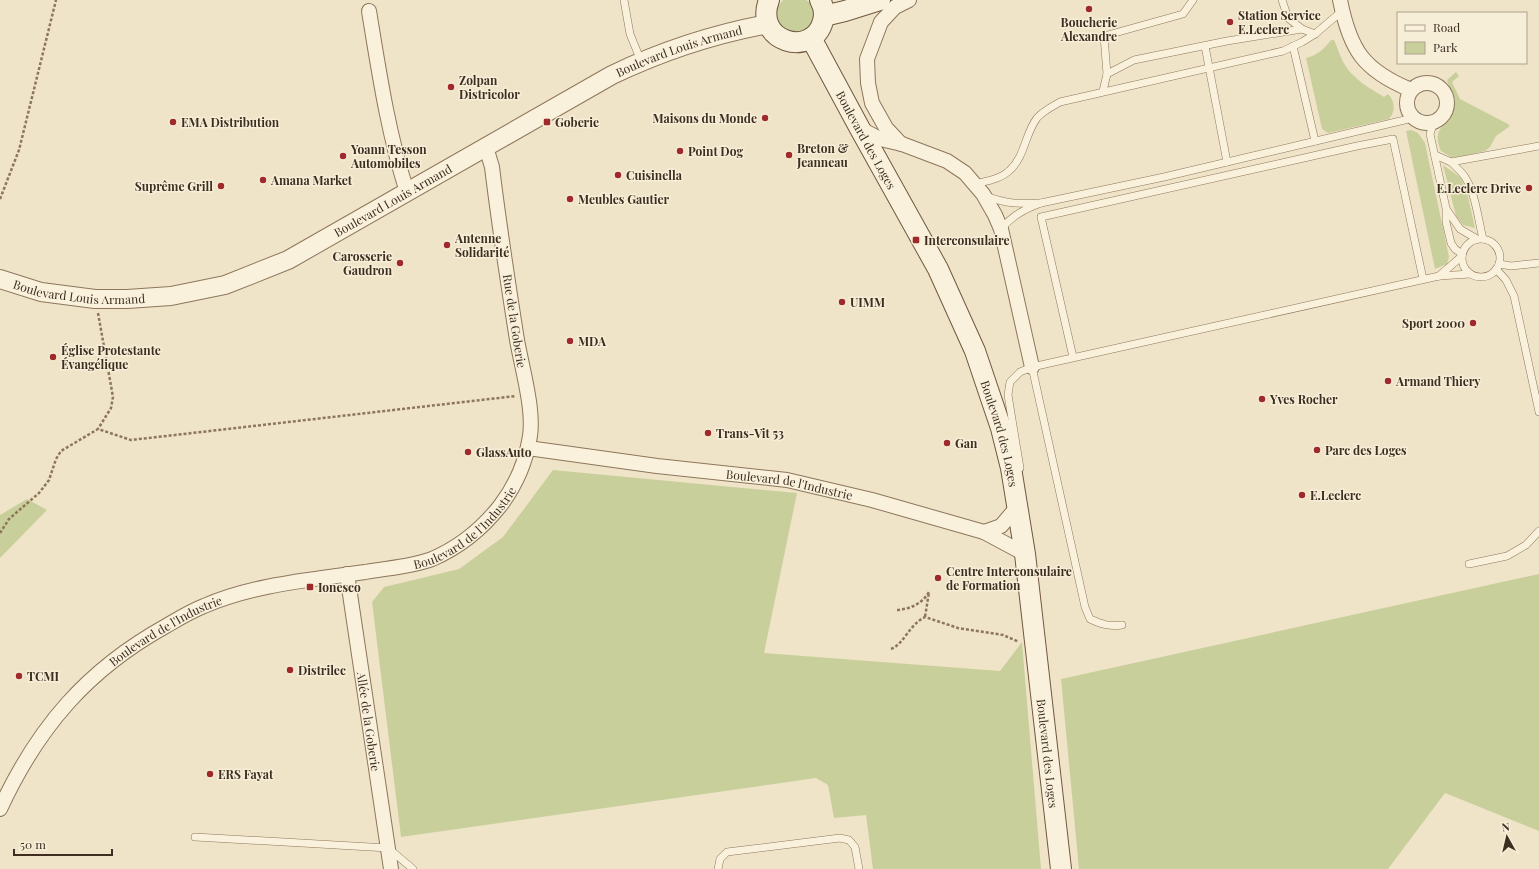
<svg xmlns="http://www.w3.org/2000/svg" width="1539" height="869" viewBox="0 0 1539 869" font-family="'Playfair Display',serif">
<rect width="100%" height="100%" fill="#f0e4c8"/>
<g fill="#c9cf9b">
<path d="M783,0H806L809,2L813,8L815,21L808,32L789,36L775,22L776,9Z"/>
<path d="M1331,40H1334C1339,51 1342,64 1351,73C1360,83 1373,90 1384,97L1388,94C1395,101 1396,111 1389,119L1328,133L1322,129L1306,58C1318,55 1324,49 1331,40Z"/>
<path d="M1456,72L1459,76L1452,82L1460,99L1508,124L1510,126L1496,136L1490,147L1485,151L1456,158L1451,157L1441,151C1439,146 1437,141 1438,135C1440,124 1453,119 1453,104C1454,95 1449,88 1447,80Z"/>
<path d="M1411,130L1418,133L1425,143L1449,257L1447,264L1435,269L1406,131Z"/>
<path d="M1443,165L1460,177L1466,188L1475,228L1463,225L1456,216Z"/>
<path d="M553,470L797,493L764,653L1000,671L1022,642L1041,869H873L866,815L834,818L828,785L816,778L401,837L372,602L384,587L459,569L503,537Z"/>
<path d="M27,499L47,510L0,558V515Z"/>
<path d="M1539,574V831L1445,793L1388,869H1079L1061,679Z"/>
</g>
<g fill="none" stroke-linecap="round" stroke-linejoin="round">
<g stroke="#8d765c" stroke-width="8">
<g id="service">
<path d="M624,0L630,34L641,61"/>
<path d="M1282,0L1288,18L1302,29"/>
<path d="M1205,46L1227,162"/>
<path d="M1293,46L1315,141"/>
<path d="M1107,74L1104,36L1183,14L1193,0"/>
<path d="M1103,91L1107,74L1134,60L1227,41L1302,29L1315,34"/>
<path d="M1434,122L1430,134L1446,208V222L1451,243L1455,249L1462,254"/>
<path d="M1435,155L1451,162L1539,146"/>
<path d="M1451,162C1454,165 1458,169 1462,173C1475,188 1478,219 1483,239"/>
<path d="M975,184C987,181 1001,179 1010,170C1025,156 1025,134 1037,118C1043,111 1053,106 1060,102L1283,51L1302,42L1315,34L1342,11"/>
<path d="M986,196C1006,204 1020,204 1041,203C1025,209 1013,215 1001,229"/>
<path d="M1041,203L1164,177L1413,118"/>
<path d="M1447,210L1460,229L1477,239"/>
<circle cx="1481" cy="258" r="19"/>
<path d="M1499,264L1511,266L1539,263"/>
<path d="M1496,269L1506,280L1514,296L1539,412"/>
<path d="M1439,276L1462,256"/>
<path d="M1073,357L1041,217L1357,146L1393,139L1423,279"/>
<path d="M1032,367L1085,607L1090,619C1101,624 1110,627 1122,625"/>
<path d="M1020,468L1008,395L1010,382L1020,372L1032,367L1439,276L1470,274"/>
<path d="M1469,564L1507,556L1526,545L1539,531"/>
<path d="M195,837L388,848L413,869"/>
<path d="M718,869L720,859L727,852L840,838L849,840L855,847L859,869"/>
</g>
</g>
<g stroke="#8d765c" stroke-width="16">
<g id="minor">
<path d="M1340,0C1350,50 1363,70 1411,90"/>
<path d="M369,11C379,72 388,133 407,192"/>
<circle cx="1427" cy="103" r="20"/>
<path d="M859,128L880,139L902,144L947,161L965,173L983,194L995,215L1001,229L1032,367"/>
<path d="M901,144L886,128L872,103L868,83L867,59L881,22L895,7L909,0"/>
<path id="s1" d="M528,448L657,466L787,480L872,500L984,532"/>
<path d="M1018,506L1001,526L984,532L1025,554"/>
<path id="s2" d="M347,574L391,869"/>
<path id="s3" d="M0,809C38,727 87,670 166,626C178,619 191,611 204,606C255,584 311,580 365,572C387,568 411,567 432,559C460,547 481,530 500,506C516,485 526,462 530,436C534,409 522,368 517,340C508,283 499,225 492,167L486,147"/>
</g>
</g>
<g stroke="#8d765c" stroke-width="20">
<g id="tertiary">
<path id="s4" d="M0,279L41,292L95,299H127L171,296L225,285L288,260L612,75C662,51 714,34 768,24"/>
</g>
</g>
<g stroke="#6f573f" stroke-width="22">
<g id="secondary">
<path d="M769,0C753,42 813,59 823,21C825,14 824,7 820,0"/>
<path d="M824,16L845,11L880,0"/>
<path id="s5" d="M811,38L859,127L938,269L975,351L1001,428L1011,468L1025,554L1061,869"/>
</g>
</g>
<g stroke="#8d765c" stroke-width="2.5" stroke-dasharray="3 2" stroke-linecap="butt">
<path d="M0,199L19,150L56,0"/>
<path d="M98,313L113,397L111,408L98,429"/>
<path d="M0,533L9,519L39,493L49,480L56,459L61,451L98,429L131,440L516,396"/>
<path d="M897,610C910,609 922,604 929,592L925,617"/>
<path d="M891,649C904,644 909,625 925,617L958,628L1003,635L1019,642"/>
</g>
<use href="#service" stroke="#faf1dc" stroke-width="7"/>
<use href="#minor" stroke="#faf1dc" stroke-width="14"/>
<use href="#tertiary" stroke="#faf1dc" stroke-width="18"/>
<use href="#secondary" stroke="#faf1dc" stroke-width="20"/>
</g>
<g fill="#9e2a2b" stroke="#f7eed8" stroke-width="1.5">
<circle cx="1089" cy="9" r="4"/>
<circle cx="1230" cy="22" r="4"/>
<circle cx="451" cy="87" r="4"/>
<circle cx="765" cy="118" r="4"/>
<circle cx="173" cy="122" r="4"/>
<rect x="543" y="118" width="8" height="8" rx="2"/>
<circle cx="680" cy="151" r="4"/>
<circle cx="789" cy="155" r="4"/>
<circle cx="343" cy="156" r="4"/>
<circle cx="618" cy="175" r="4"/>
<circle cx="263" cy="180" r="4"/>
<circle cx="221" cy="186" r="4"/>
<circle cx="1529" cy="188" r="4"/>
<circle cx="570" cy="199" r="4"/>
<rect x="912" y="236" width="8" height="8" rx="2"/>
<circle cx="447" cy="245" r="4"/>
<circle cx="400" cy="263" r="4"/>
<circle cx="842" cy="302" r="4"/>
<circle cx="1473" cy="323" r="4"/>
<circle cx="570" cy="341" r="4"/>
<circle cx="53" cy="357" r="4"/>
<circle cx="1388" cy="381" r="4"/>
<circle cx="1262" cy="399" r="4"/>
<circle cx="708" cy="433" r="4"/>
<circle cx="947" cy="443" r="4"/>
<circle cx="1317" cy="450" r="4"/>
<circle cx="468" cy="452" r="4"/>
<circle cx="1302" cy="495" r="4"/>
<circle cx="938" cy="578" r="4"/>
<rect x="306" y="583" width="8" height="8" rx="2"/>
<circle cx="290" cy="670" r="4"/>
<circle cx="19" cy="676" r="4"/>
<circle cx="210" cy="774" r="4"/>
</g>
<g text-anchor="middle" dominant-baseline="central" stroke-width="3" stroke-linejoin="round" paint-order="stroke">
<g font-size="12" font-weight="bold" fill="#3d2e20" stroke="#f7eed8" text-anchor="start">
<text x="1238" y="15">Station Service<tspan x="1238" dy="14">E.Leclerc</tspan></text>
<text x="1089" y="22" text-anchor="middle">Boucherie<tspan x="1089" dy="14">Alexandre</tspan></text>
<text x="459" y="80">Zolpan<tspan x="459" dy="14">Districolor</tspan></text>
<text x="757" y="118" text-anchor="end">Maisons du Monde</text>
<text x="181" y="122">EMA Distribution</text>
<text x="555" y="122">Goberie</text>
<text x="797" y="148">Breton &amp;<tspan x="797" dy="14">Jeanneau</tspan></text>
<text x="351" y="149">Yoann Tesson<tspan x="351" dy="14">Automobiles</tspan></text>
<text x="688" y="151">Point Dog</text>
<text x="626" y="175">Cuisinella</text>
<text x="271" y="180">Amana Market</text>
<text x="213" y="186" text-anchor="end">Suprême Grill</text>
<text x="1521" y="188" text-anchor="end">E.Leclerc Drive</text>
<text x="578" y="199">Meubles Gautier</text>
<text x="455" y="238">Antenne<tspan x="455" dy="14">Solidarité</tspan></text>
<text x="924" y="240">Interconsulaire</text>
<text x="392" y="256" text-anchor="end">Carosserie<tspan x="392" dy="14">Gaudron</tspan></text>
<text x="850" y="302">UIMM</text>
<text x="1465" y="323" text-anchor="end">Sport 2000</text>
<text x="578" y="341">MDA</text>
<text x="61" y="350">Église Protestante<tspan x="61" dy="14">Évangélique</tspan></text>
<text x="1396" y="381">Armand Thiery</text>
<text x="1270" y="399">Yves Rocher</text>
<text x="716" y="433">Trans-Vit 53</text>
<text x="955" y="443">Gan</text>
<text x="1325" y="450">Parc des Loges</text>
<text x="476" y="452">GlassAuto</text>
<text x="1310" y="495">E.Leclerc</text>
<text x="946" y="571">Centre Interconsulaire<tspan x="946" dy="14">de Formation</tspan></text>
<text x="318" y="587">Ionesco</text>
<text x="298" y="670">Distrilec</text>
<text x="27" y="676">TCMI</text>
<text x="218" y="774">ERS Fayat</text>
</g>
<g font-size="12" fill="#3d2e20" stroke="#f7eed8">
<text stroke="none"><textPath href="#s4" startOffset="741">Boulevard Louis Armand</textPath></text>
<text stroke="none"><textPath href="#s5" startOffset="116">Boulevard des Loges</textPath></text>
<text stroke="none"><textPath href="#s4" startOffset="417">Boulevard Louis Armand</textPath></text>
<text stroke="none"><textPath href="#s4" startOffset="81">Boulevard Louis Armand</textPath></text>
<text transform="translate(515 321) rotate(81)">Rue de la Goberie</text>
<text stroke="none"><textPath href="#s5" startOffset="440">Boulevard des Loges</textPath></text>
<text stroke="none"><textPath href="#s1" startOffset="264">Boulevard de l'Industrie</textPath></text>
<text stroke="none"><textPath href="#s3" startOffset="573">Boulevard de l'Industrie</textPath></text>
<text stroke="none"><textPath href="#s3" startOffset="249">Boulevard de l'Industrie</textPath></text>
<text stroke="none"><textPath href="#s2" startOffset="149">Allée de la Goberie</textPath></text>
<text stroke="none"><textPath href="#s5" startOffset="764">Boulevard des Loges</textPath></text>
</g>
</g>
<rect x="1397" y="12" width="130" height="52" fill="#f7eed8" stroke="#ada18e"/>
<rect x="1405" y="25" width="20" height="6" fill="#faf1dc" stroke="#ada18e"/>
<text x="1433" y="32" font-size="12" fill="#3d2e20">Road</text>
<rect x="1405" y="42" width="20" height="12" fill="#c9cf9b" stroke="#ada18e"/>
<text x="1433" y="52" font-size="12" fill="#3d2e20">Park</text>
<g transform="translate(1507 837) rotate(352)" stroke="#f7eed8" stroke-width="3" paint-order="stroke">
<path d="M0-3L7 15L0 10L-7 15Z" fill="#3d2e20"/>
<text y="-6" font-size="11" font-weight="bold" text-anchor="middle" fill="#3d2e20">N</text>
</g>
<path d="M14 849v6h98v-6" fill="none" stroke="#3d2e20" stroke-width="2"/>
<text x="20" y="849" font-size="12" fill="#3d2e20" stroke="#f7eed8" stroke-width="3" paint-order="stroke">50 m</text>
</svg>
